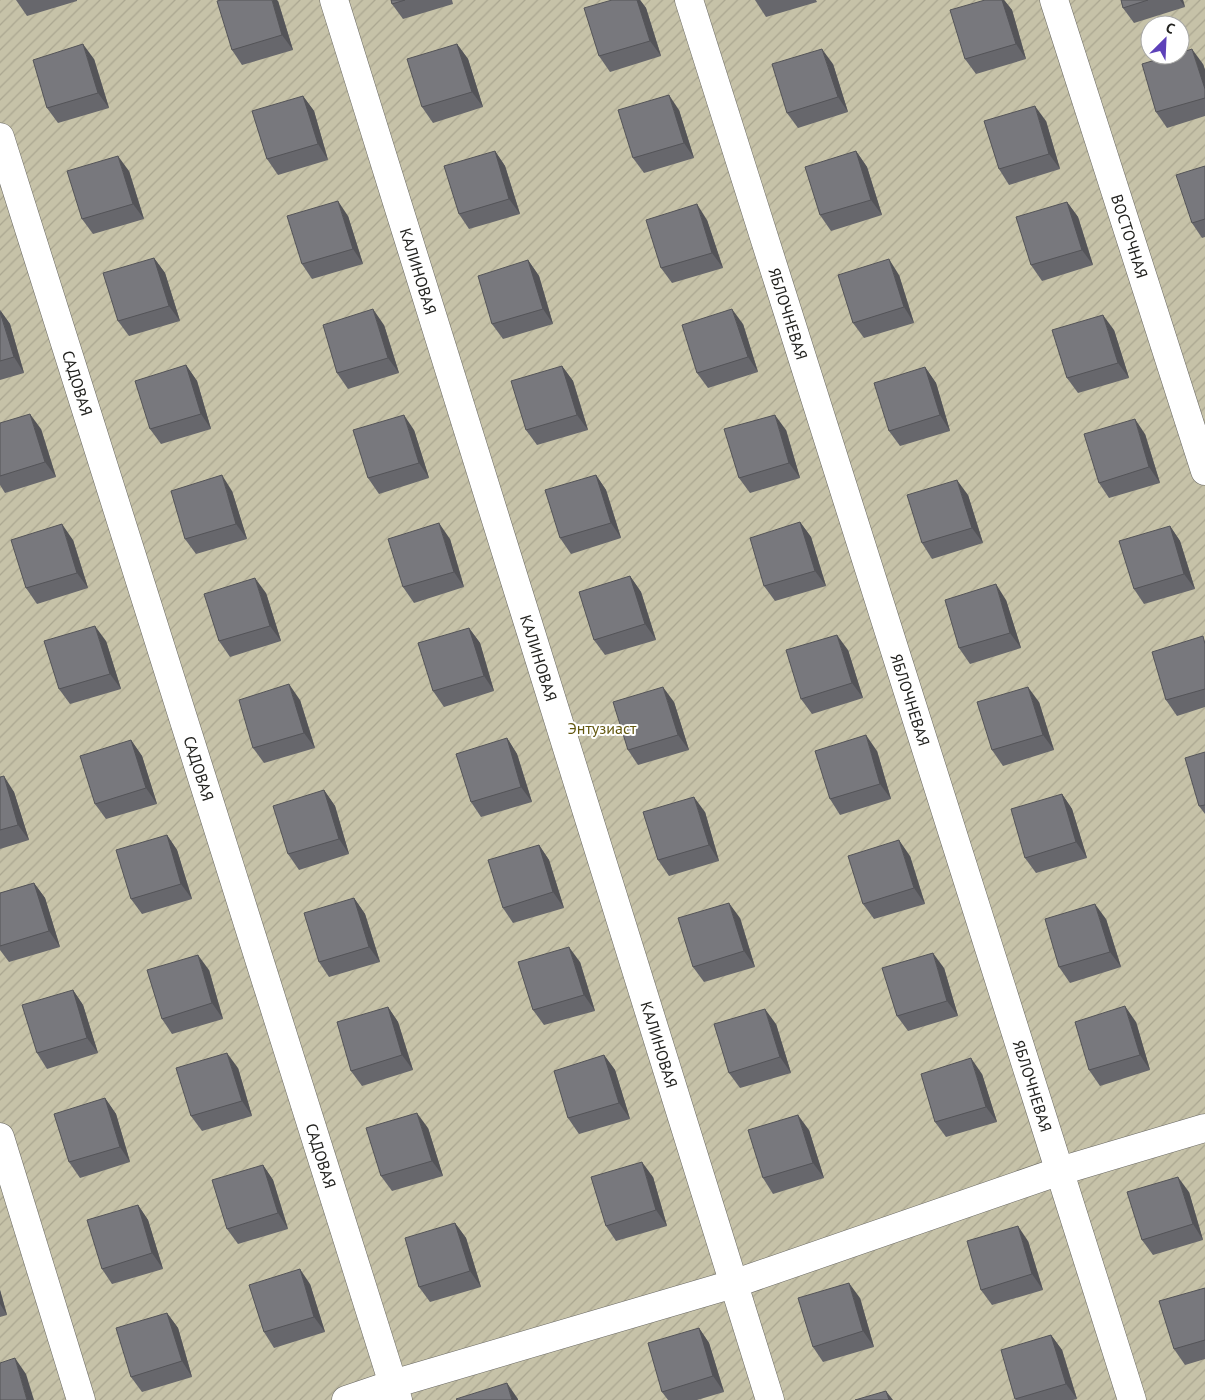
<svg xmlns="http://www.w3.org/2000/svg" width="1205" height="1400" viewBox="0 0 1205 1400" font-family="'PT Sans',sans-serif">
<defs>
<pattern id="garden-furrows" width="10" height="10" patternUnits="userSpaceOnUse" patternTransform="scale(1.25)"><rect width="10" height="10" fill="#c6c2a8"/><path d="M-1 1l2-2M0 10L10 0M9 11l2-2" fill="none" stroke="#aaa690"/></pattern>
</defs>
<rect width="100%" height="100%" fill="#f0efe9"/>
<path fill="url(#garden-furrows)" fill-rule="evenodd" d="M0,0H1205V1400H0ZM1150,25H1180V55H1150Z"/>
<g fill="none" stroke-linecap="round" stroke-linejoin="round">
<g stroke="#686762" stroke-width="29">
<g id="minor">
<path id="s1" d="M334,0L770,1400"/>
<path id="s2" d="M689,0L1132,1400"/>
<path id="s3" d="M1054,0L1205,471"/>
<path id="s4" d="M0,137L398,1400"/>
<path d="M0,1137L81,1400"/>
<path d="M346,1400L393,1384L733,1284L1060,1171L1205,1128"/>
</g>
</g>
<use href="#minor" stroke="#fff" stroke-width="28"/>
</g>
<g fill="#67676c">
<path d="M16,0H77V1L27,16Z"/>
<path d="M391,0H452L453,4L403,19L392,4Z"/>
<path d="M612,0H640L646,8L661,56L610,72L599,56Z"/>
<path d="M755,0H816L817,2L766,17Z"/>
<path d="M985,0H1004L1012,10L1026,59L976,74L965,59Z"/>
<path d="M1121,0H1183L1185,7L1134,23L1123,8Z"/>
<path d="M278,1L293,50L242,65L232,50Z"/>
<path d="M457,44L468,59L483,107L433,123L422,107Z"/>
<path d="M94,59L109,108L58,123L47,108Z"/>
<path d="M833,64L848,112L798,128L787,113Z"/>
<path d="M1203,64L1205,70V116L1167,128L1156,112Z"/>
<path d="M303,96L314,111L328,160L278,175L267,159Z"/>
<path d="M679,110L694,158L644,173L633,158Z"/>
<path d="M1046,121L1060,169L1009,185L999,169Z"/>
<path d="M495,151L505,166L520,214L469,229L459,214Z"/>
<path d="M856,151L867,167L882,215L831,231L820,215Z"/>
<path d="M1205,166V237L1202,238L1192,223Z"/>
<path d="M129,171L144,219L93,234L82,219Z"/>
<path d="M1067,202L1078,217L1093,265L1042,281L1031,265Z"/>
<path d="M348,216L363,264L312,279L302,264Z"/>
<path d="M707,220L723,268L672,283L661,268Z"/>
<path d="M154,258L165,273L180,321L129,336L118,321Z"/>
<path d="M528,260L539,276L553,324L503,339L492,324Z"/>
<path d="M899,275L914,323L864,338L853,323Z"/>
<path d="M0,310L10,324L24,373L0,380Z"/>
<path d="M743,324L758,372L708,388L697,373Z"/>
<path d="M384,325L399,373L348,389L337,373Z"/>
<path d="M1114,330L1129,378L1078,393L1067,378Z"/>
<path d="M186,365L197,381L211,429L161,444L150,429Z"/>
<path d="M562,366L573,381L588,430L537,445L526,430Z"/>
<path d="M925,367L936,383L950,431L900,446L889,431Z"/>
<path d="M0,423L41,429L56,477L5,493L0,485Z"/>
<path d="M414,430L429,478L379,494L368,478Z"/>
<path d="M786,430L800,478L750,493L739,478Z"/>
<path d="M1145,434L1160,483L1109,498L1099,483Z"/>
<path d="M596,475L606,490L621,538L571,554L560,538Z"/>
<path d="M232,491L247,539L196,554L185,539Z"/>
<path d="M968,495L983,543L932,559L922,543Z"/>
<path d="M800,522L811,537L826,586L775,601L764,586Z"/>
<path d="M1170,526L1180,541L1195,589L1144,604L1134,589Z"/>
<path d="M450,539L464,587L414,603L403,587Z"/>
<path d="M73,540L88,588L37,604L26,588Z"/>
<path d="M630,576L641,592L656,640L605,655L594,640Z"/>
<path d="M266,593L281,641L230,657L219,641Z"/>
<path d="M1006,600L1021,648L970,664L959,648Z"/>
<path d="M469,628L480,643L494,691L444,707L433,691Z"/>
<path d="M1205,640V707L1177,716L1166,700Z"/>
<path d="M106,641L121,689L70,704L59,689Z"/>
<path d="M848,650L863,698L812,714L801,699Z"/>
<path d="M300,700L315,748L264,763L253,748Z"/>
<path d="M674,702L689,750L638,765L628,750Z"/>
<path d="M1039,702L1054,750L1003,766L992,750Z"/>
<path d="M507,738L517,754L532,802L481,817L471,802Z"/>
<path d="M131,740L142,756L157,804L106,819L95,804Z"/>
<path d="M877,751L891,799L840,815L830,799Z"/>
<path d="M1205,752V814L1199,806Z"/>
<path d="M0,777L14,792L29,840L0,849Z"/>
<path d="M324,790L335,806L349,854L299,870L288,854Z"/>
<path d="M1062,794L1072,809L1087,858L1036,873L1025,858Z"/>
<path d="M705,812L719,861L669,876L658,860Z"/>
<path d="M167,835L177,850L192,899L142,914L131,899Z"/>
<path d="M539,845L549,860L564,908L513,923L503,908Z"/>
<path d="M910,856L925,904L874,919L863,904Z"/>
<path d="M34,883L45,898L60,947L9,962L0,950V893Z"/>
<path d="M354,898L365,914L380,962L329,977L319,962Z"/>
<path d="M740,918L755,967L704,982L693,967Z"/>
<path d="M1106,919L1121,967L1070,983L1059,967Z"/>
<path d="M580,962L595,1011L544,1025L533,1010Z"/>
<path d="M944,968L958,1016L908,1031L897,1016Z"/>
<path d="M209,970L223,1019L172,1034L162,1019Z"/>
<path d="M73,990L83,1005L98,1053L47,1069L37,1053Z"/>
<path d="M388,1007L398,1022L413,1070L362,1086L351,1071Z"/>
<path d="M1136,1022L1150,1070L1100,1086L1089,1070Z"/>
<path d="M776,1024L791,1073L740,1088L729,1073Z"/>
<path d="M604,1055L615,1070L630,1119L579,1134L568,1118Z"/>
<path d="M238,1068L252,1116L202,1131L191,1116Z"/>
<path d="M982,1074L997,1122L946,1137L935,1122Z"/>
<path d="M105,1098L116,1114L130,1162L80,1178L69,1162Z"/>
<path d="M428,1128L443,1176L392,1191L381,1176Z"/>
<path d="M809,1130L824,1178L773,1194L763,1178Z"/>
<path d="M263,1165L273,1180L288,1229L238,1244L227,1229Z"/>
<path d="M653,1177L667,1226L616,1241L606,1226Z"/>
<path d="M1189,1192L1203,1240L1153,1255L1142,1240Z"/>
<path d="M138,1205L148,1220L163,1269L112,1284L102,1269Z"/>
<path d="M455,1223L466,1238L481,1287L430,1302L419,1287Z"/>
<path d="M1028,1241L1043,1290L992,1305L981,1290Z"/>
<path d="M310,1284L325,1332L274,1348L264,1332Z"/>
<path d="M1205,1288V1359L1185,1365L1174,1349Z"/>
<path d="M0,1290L7,1315L0,1317Z"/>
<path d="M860,1298L874,1347L823,1362L813,1347Z"/>
<path d="M167,1313L178,1328L192,1377L142,1392L131,1377Z"/>
<path d="M699,1328L709,1343L724,1392L697,1400H668L662,1392Z"/>
<path d="M1051,1335L1062,1350L1077,1399L1073,1400H1016L1015,1399Z"/>
</g>
<g fill="#545458">
<path d="M272,0H277L278,1L293,50L282,35Z"/>
<path d="M637,0H640L646,8L661,56L650,41Z"/>
<path d="M1002,0H1004L1012,10L1026,59L1016,44Z"/>
<path d="M1180,0H1183L1185,7Z"/>
<path d="M83,44L94,59L109,108L98,93Z"/>
<path d="M457,44L468,59L483,107L472,92Z"/>
<path d="M822,49L833,64L848,112L838,97Z"/>
<path d="M1192,49L1203,64L1205,70V89Z"/>
<path d="M669,95L679,110L694,158L684,143Z"/>
<path d="M303,96L314,111L328,160L318,144Z"/>
<path d="M1035,106L1046,121L1060,169L1049,154Z"/>
<path d="M495,151L505,166L520,214L509,199Z"/>
<path d="M856,151L867,167L882,215L871,200Z"/>
<path d="M118,156L129,171L144,219L133,204Z"/>
<path d="M338,201L348,216L363,264L353,249Z"/>
<path d="M1067,202L1078,217L1093,265L1082,250Z"/>
<path d="M697,204L707,220L723,268L712,253Z"/>
<path d="M154,258L165,273L180,321L169,306Z"/>
<path d="M889,259L899,275L914,323L904,307Z"/>
<path d="M528,260L539,276L553,324L543,309Z"/>
<path d="M373,309L384,325L399,373L388,358Z"/>
<path d="M732,309L743,324L758,372L748,357Z"/>
<path d="M0,310L10,324L24,373L14,357Z"/>
<path d="M1103,315L1114,330L1129,378L1118,363Z"/>
<path d="M186,365L197,381L211,429L201,414Z"/>
<path d="M562,366L573,381L588,430L577,415Z"/>
<path d="M925,367L936,383L950,431L940,415Z"/>
<path d="M30,414L41,429L56,477L45,462Z"/>
<path d="M404,415L414,430L429,478L419,463Z"/>
<path d="M775,415L786,430L800,478L789,463Z"/>
<path d="M1135,419L1145,434L1160,483L1149,467Z"/>
<path d="M222,475L232,491L247,539L236,524Z"/>
<path d="M596,475L606,490L621,538L611,523Z"/>
<path d="M957,480L968,495L983,543L972,528Z"/>
<path d="M800,522L811,537L826,586L815,571Z"/>
<path d="M439,523L450,539L464,587L454,572Z"/>
<path d="M62,524L73,540L88,588L77,573Z"/>
<path d="M1170,526L1180,541L1195,589L1184,574Z"/>
<path d="M630,576L641,592L656,640L645,624Z"/>
<path d="M255,578L266,593L281,641L270,626Z"/>
<path d="M996,584L1006,600L1021,648L1010,633Z"/>
<path d="M95,626L106,641L121,689L110,674Z"/>
<path d="M469,628L480,643L494,691L484,676Z"/>
<path d="M837,635L848,650L863,698L852,683Z"/>
<path d="M289,684L300,700L315,748L304,733Z"/>
<path d="M663,687L674,702L689,750L678,735Z"/>
<path d="M1028,687L1039,702L1054,750L1043,735Z"/>
<path d="M866,735L877,751L891,799L880,784Z"/>
<path d="M507,738L517,754L532,802L521,787Z"/>
<path d="M131,740L142,756L157,804L146,788Z"/>
<path d="M4,776L14,792L29,840L18,825Z"/>
<path d="M324,790L335,806L349,854L339,839Z"/>
<path d="M1062,794L1072,809L1087,858L1076,842Z"/>
<path d="M694,797L705,812L719,861L709,845Z"/>
<path d="M167,835L177,850L192,899L181,884Z"/>
<path d="M899,840L910,856L925,904L914,888Z"/>
<path d="M539,845L549,860L564,908L553,892Z"/>
<path d="M34,883L45,898L60,947L49,931Z"/>
<path d="M354,898L365,914L380,962L369,947Z"/>
<path d="M729,903L740,918L755,967L744,951Z"/>
<path d="M1095,904L1106,919L1121,967L1110,952Z"/>
<path d="M569,947L580,962L595,1011L584,995Z"/>
<path d="M933,953L944,968L958,1016L947,1001Z"/>
<path d="M198,955L209,970L223,1019L212,1003Z"/>
<path d="M73,990L83,1005L98,1053L87,1038Z"/>
<path d="M1125,1006L1136,1022L1150,1070L1140,1055Z"/>
<path d="M388,1007L398,1022L413,1070L402,1055Z"/>
<path d="M765,1009L776,1024L791,1073L780,1057Z"/>
<path d="M227,1053L238,1068L252,1116L242,1101Z"/>
<path d="M604,1055L615,1070L630,1119L619,1103Z"/>
<path d="M971,1058L982,1074L997,1122L986,1107Z"/>
<path d="M105,1098L116,1114L130,1162L120,1147Z"/>
<path d="M417,1113L428,1128L443,1176L432,1161Z"/>
<path d="M798,1115L809,1130L824,1178L813,1163Z"/>
<path d="M642,1162L653,1177L667,1226L656,1210Z"/>
<path d="M263,1165L273,1180L288,1229L278,1213Z"/>
<path d="M1178,1177L1189,1192L1203,1240L1193,1224Z"/>
<path d="M138,1205L148,1220L163,1269L152,1253Z"/>
<path d="M455,1223L466,1238L481,1287L470,1271Z"/>
<path d="M1018,1226L1028,1241L1043,1290L1032,1274Z"/>
<path d="M300,1269L310,1284L325,1332L314,1317Z"/>
<path d="M849,1283L860,1298L874,1347L863,1331Z"/>
<path d="M0,1290L7,1315L0,1304Z"/>
<path d="M167,1313L178,1328L192,1377L182,1361Z"/>
<path d="M699,1328L709,1343L724,1392L713,1376Z"/>
<path d="M1051,1335L1062,1350L1077,1399L1066,1384Z"/>
<path d="M15,1358L26,1374L34,1400H27Z"/>
<path d="M507,1383L518,1399V1400H512Z"/>
<path d="M886,1391L893,1400H889Z"/>
</g>
<g fill="#78787d" stroke="#545458">
<path d="M221,0H272L282,35L232,50L217,1Z"/>
<path d="M391,0H405L392,4Z"/>
<path d="M612,0H637L650,41L599,56L584,8Z"/>
<path d="M985,0H1002L1016,44L965,59L950,10Z"/>
<path d="M1121,0H1148L1123,8Z"/>
<path d="M83,44L98,93L47,108L33,60Z"/>
<path d="M457,44L472,92L422,107L407,59Z"/>
<path d="M822,49L838,97L787,113L772,64Z"/>
<path d="M1192,49L1205,89V98L1156,112L1142,64L1172,55H1180V53Z"/>
<path d="M669,95L684,143L633,158L618,110Z"/>
<path d="M303,96L318,144L267,159L252,111Z"/>
<path d="M1035,106L1049,154L999,169L984,121Z"/>
<path d="M495,151L509,199L459,214L444,166Z"/>
<path d="M856,151L871,200L820,215L805,167Z"/>
<path d="M118,156L133,204L82,219L67,171Z"/>
<path d="M1205,166V219L1192,223L1176,175Z"/>
<path d="M338,201L353,249L302,264L287,216Z"/>
<path d="M1067,202L1082,250L1031,265L1016,217Z"/>
<path d="M697,204L712,253L661,268L646,220Z"/>
<path d="M154,258L169,306L118,321L103,273Z"/>
<path d="M889,259L904,307L853,323L838,275Z"/>
<path d="M528,260L543,309L492,324L478,276Z"/>
<path d="M373,309L388,358L337,373L323,325Z"/>
<path d="M732,309L748,357L697,373L682,325Z"/>
<path d="M0,312L14,357L0,361Z"/>
<path d="M1103,315L1118,363L1067,378L1052,330Z"/>
<path d="M186,365L201,414L150,429L135,381Z"/>
<path d="M562,366L577,415L526,430L511,381Z"/>
<path d="M925,367L940,415L889,431L874,383Z"/>
<path d="M30,414L45,462L0,476V423Z"/>
<path d="M404,415L419,463L368,478L353,430Z"/>
<path d="M775,415L789,463L739,478L724,429Z"/>
<path d="M1135,419L1149,467L1099,483L1084,434Z"/>
<path d="M222,475L236,524L185,539L171,491Z"/>
<path d="M596,475L611,523L560,538L545,490Z"/>
<path d="M957,480L972,528L922,543L907,495Z"/>
<path d="M800,522L815,571L764,586L750,538Z"/>
<path d="M439,523L454,572L403,587L388,539Z"/>
<path d="M62,524L77,573L26,588L11,540Z"/>
<path d="M1170,526L1184,574L1134,589L1119,541Z"/>
<path d="M630,576L645,624L594,640L579,592Z"/>
<path d="M255,578L270,626L219,641L204,594Z"/>
<path d="M996,584L1010,633L959,648L945,600Z"/>
<path d="M95,626L110,674L59,689L44,641Z"/>
<path d="M469,628L484,676L433,691L418,643Z"/>
<path d="M837,635L852,683L801,699L786,650Z"/>
<path d="M1203,636L1205,644V689L1166,700L1152,652Z"/>
<path d="M289,684L304,733L253,748L239,700Z"/>
<path d="M663,687L678,735L628,750L613,702Z"/>
<path d="M1028,687L1043,735L992,750L977,702Z"/>
<path d="M866,735L880,784L830,799L815,751Z"/>
<path d="M507,738L521,787L471,802L456,754Z"/>
<path d="M131,740L146,788L95,804L80,756Z"/>
<path d="M1205,752V805L1199,806L1185,758Z"/>
<path d="M4,776L18,825L0,830V777Z"/>
<path d="M324,790L339,839L288,854L273,806Z"/>
<path d="M1062,794L1076,842L1025,858L1011,809Z"/>
<path d="M694,797L709,845L658,860L643,812Z"/>
<path d="M167,835L181,884L131,899L116,850Z"/>
<path d="M899,840L914,888L863,904L848,856Z"/>
<path d="M539,845L553,892L503,908L488,860Z"/>
<path d="M34,883L49,931L0,946V893Z"/>
<path d="M354,898L369,947L319,962L304,913Z"/>
<path d="M729,903L744,951L693,967L678,918Z"/>
<path d="M1095,904L1110,952L1059,967L1045,919Z"/>
<path d="M569,947L584,995L533,1010L518,962Z"/>
<path d="M933,953L947,1001L897,1016L882,968Z"/>
<path d="M198,955L212,1003L162,1019L147,970Z"/>
<path d="M73,990L87,1038L37,1053L22,1005Z"/>
<path d="M1125,1006L1140,1055L1089,1070L1075,1022Z"/>
<path d="M388,1007L402,1055L351,1071L337,1022Z"/>
<path d="M765,1009L780,1057L729,1073L714,1024Z"/>
<path d="M227,1053L242,1101L191,1116L176,1068Z"/>
<path d="M604,1055L619,1103L568,1118L554,1071Z"/>
<path d="M971,1058L986,1107L935,1122L921,1074Z"/>
<path d="M105,1098L120,1147L69,1162L54,1114Z"/>
<path d="M417,1113L432,1161L381,1176L366,1128Z"/>
<path d="M798,1115L813,1163L763,1178L748,1130Z"/>
<path d="M642,1162L656,1210L606,1226L591,1177Z"/>
<path d="M263,1165L278,1213L227,1229L212,1180Z"/>
<path d="M1178,1177L1193,1224L1142,1240L1127,1192Z"/>
<path d="M138,1205L152,1253L102,1269L87,1220Z"/>
<path d="M455,1223L470,1271L419,1287L405,1238Z"/>
<path d="M1018,1226L1032,1274L981,1290L967,1241Z"/>
<path d="M300,1269L314,1317L264,1332L249,1285Z"/>
<path d="M849,1283L863,1331L813,1347L798,1298Z"/>
<path d="M1205,1288V1340L1174,1349L1159,1301Z"/>
<path d="M167,1313L182,1361L131,1377L116,1328Z"/>
<path d="M699,1328L713,1376L662,1392L648,1343Z"/>
<path d="M1051,1335L1066,1384L1015,1399L1001,1350Z"/>
<path d="M15,1358L27,1400H0V1363Z"/>
<path d="M507,1383L512,1400H457L456,1399Z"/>
<path d="M886,1391L889,1400H855Z"/>
</g>
<g text-anchor="middle" dominant-baseline="central" stroke-width="4" stroke-linejoin="round" paint-order="stroke">
<g font-size="16" fill="#22221f" stroke="#fff">
<text stroke="none"><textPath href="#s3" startOffset="248">ВОСТОЧНАЯ</textPath></text>
<text stroke="none"><textPath href="#s1" startOffset="284">КАЛИНОВАЯ</textPath></text>
<text stroke="none"><textPath href="#s2" startOffset="329">ЯБЛОЧНЕВАЯ</textPath></text>
<text stroke="none"><textPath href="#s4" startOffset="258">САДОВАЯ</textPath></text>
<text stroke="none"><textPath href="#s1" startOffset="689">КАЛИНОВАЯ</textPath></text>
<text stroke="none"><textPath href="#s2" startOffset="734">ЯБЛОЧНЕВАЯ</textPath></text>
<text stroke="none"><textPath href="#s4" startOffset="662">САДОВАЯ</textPath></text>
<text stroke="none"><textPath href="#s1" startOffset="1094">КАЛИНОВАЯ</textPath></text>
<text stroke="none"><textPath href="#s2" startOffset="1139">ЯБЛОЧНЕВАЯ</textPath></text>
<text stroke="none"><textPath href="#s4" startOffset="1068">САДОВАЯ</textPath></text>
</g>
<g font-size="16" fill="#635810" stroke="#fff">
<text x="602" y="728">Энтузиаст</text>
</g>
</g>
<g transform="translate(1165 40) rotate(24)"><circle r="24" fill="#ffffff" stroke="#a7a7a5"/>
<path d="M0-4L9 19L0 12L-9 19Z" fill="#5d41b9"/>
<text y="-8" font-size="14" font-weight="bold" text-anchor="middle" fill="#22221f">С</text>
</g>
</svg>
